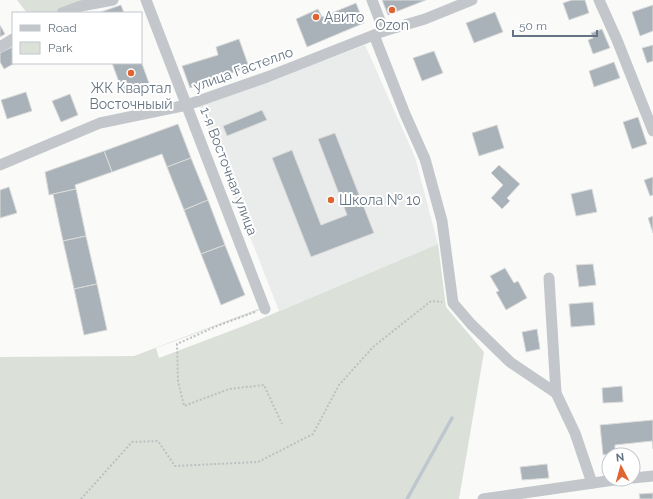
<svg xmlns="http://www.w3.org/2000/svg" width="653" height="499" viewBox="0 0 653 499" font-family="Raleway,sans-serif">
<rect width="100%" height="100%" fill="#fafaf8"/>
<path fill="#eaeceb" d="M365,45L415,157L438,244L279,311L199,106Z"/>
<g fill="#dbe1d9">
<path d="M17,0H85L53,13H27Z"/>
<path d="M438,244L446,307L484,352L459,499H0V357L134,356L258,309L260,310L156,348L159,358L246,325Z"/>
</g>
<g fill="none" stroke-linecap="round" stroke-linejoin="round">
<path stroke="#bec7cd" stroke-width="3.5" d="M407,499L452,418"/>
</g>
<g fill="#a9b2b9" stroke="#dbdcda">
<path d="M382,0H426L388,15Z"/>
<path d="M572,0H585L589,13L569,20L563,3Z"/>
<path d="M356,3L364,23L307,47L296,19L318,9L322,17Z"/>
<path d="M121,5L124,13H98Z"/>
<path d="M653,5V31L640,36L632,12Z"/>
<path d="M495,12L503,32L474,43L466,23Z"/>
<path d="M0,25L5,34L0,37Z"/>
<path d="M602,29L610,48L593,54L588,40L593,38L591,33Z"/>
<path d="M239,39L249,67L190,88L182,66L218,55L216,47Z"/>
<path d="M653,45V61L647,63L642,48Z"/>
<path d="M12,47L13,63H15L4,69L0,62V53Z"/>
<path d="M434,51L443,73L422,81L413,58Z"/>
<path d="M141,61L149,83L123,93L112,63H141Z"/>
<path d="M614,62L620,78L594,87L589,71Z"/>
<path d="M26,92L32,111L7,119L1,100Z"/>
<path d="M70,94L78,115L61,122L52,101Z"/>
<path d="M262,110L267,120L227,136L223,126Z"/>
<path d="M638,117L647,144L632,149L623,122Z"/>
<path d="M178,124L191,158L167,167L162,154L112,172L104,151Z"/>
<path d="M497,125L504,148L479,156L472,133Z"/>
<path d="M335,133L374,233L311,257L272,158L292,150L321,225L347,215L318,139Z"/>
<path d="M104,151L112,172L75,185L76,189L49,195L45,172Z"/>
<path d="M191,158L208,200L184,210L167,167Z"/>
<path d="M499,165L520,184L507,198L510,201L502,209L491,198L503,185L491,173Z"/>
<path d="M653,177V195L650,196L644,180Z"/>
<path d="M9,187L17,213L0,218V190Z"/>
<path d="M76,189L86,236L63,241L53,194Z"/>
<path d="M592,189L597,212L576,216L571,194Z"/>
<path d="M208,200L225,245L201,254L184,210Z"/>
<path d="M653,216V233L648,218Z"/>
<path d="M86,236L97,284L74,289L63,241Z"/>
<path d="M225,245L245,295L221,305L201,254Z"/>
<path d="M593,264L596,285L579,287L576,265Z"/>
<path d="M505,268L514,283L518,281L527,298L506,310L496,292L499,291L490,276Z"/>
<path d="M97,284L107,330L84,335L74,289Z"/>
<path d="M593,302L595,325L571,327L569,304Z"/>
<path d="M537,329L540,349L526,352L522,332Z"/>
<path d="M622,386L623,402L603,403L602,388Z"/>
<path d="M653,420V449L652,441L615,445V453L603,455L600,425Z"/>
<path d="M547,464L549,478L522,480L520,467Z"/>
<path d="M653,493V499H640L639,494Z"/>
</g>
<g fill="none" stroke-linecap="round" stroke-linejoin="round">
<g stroke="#bdc0c3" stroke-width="2" stroke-dasharray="2 2" stroke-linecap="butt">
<path d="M255,312L217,326L177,344L178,381L184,406L229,389L264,385L282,424"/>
<path d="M81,499L132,442L158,441L175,466L258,462L313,434L339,385L373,347L431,301L442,302"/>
</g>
<g stroke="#c3c7cb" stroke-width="11">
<path d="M146,0L265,309"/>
<path d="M372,0L384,31"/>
<path d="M599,0L617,40L653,131"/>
<path d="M62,13L81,6L113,0"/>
<path d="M374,35L405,114L425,159L442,221L453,303L471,324L510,362L556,393L575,433L592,483"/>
<path d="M0,47L13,39"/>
<path d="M0,165L100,123L187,105L267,77L384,31L425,19L472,0"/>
<path d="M549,278L556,393"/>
<path d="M633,478L653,476"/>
<path d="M483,499L621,479"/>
</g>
</g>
<g fill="#e06431" stroke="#fff" stroke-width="1.5">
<circle cx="392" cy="10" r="4"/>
<circle cx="316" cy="17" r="4"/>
<circle cx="131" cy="73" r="4"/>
<circle cx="331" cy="200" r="4"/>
</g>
<g text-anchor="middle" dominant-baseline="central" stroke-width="4" stroke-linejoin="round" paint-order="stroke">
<g font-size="14" fill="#657482" stroke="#fff" text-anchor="start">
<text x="324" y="17">Авито</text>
<text x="392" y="25" text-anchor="middle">Ozon</text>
<text x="131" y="88" text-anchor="middle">ЖК Квартал<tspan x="131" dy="16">Восточныый</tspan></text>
<text x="339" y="200">Школа № 10</text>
</g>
<g font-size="14" fill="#657482" stroke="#fff">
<text transform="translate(243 69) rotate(-20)">улица Гастелло</text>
<text transform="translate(229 171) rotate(69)">1-я Восточная улица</text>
</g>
</g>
<rect x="12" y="12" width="130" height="52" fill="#ffffff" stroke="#c1c7cd"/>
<rect x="20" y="25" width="20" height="6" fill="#c3c7cb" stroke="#c1c7cd"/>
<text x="48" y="32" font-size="12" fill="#657482">Road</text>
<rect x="20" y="42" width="20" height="12" fill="#dbe1d9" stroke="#c1c7cd"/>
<text x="48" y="52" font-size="12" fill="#657482">Park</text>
<g transform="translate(621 467) rotate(354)"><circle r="19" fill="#ffffff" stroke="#c1c7cd"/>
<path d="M0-3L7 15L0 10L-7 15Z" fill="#e06431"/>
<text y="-6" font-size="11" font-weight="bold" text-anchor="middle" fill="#657482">N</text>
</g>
<path d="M513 30v6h84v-6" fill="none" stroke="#657482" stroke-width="2"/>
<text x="519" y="30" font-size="12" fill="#657482" stroke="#ffffff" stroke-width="3" paint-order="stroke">50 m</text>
</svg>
